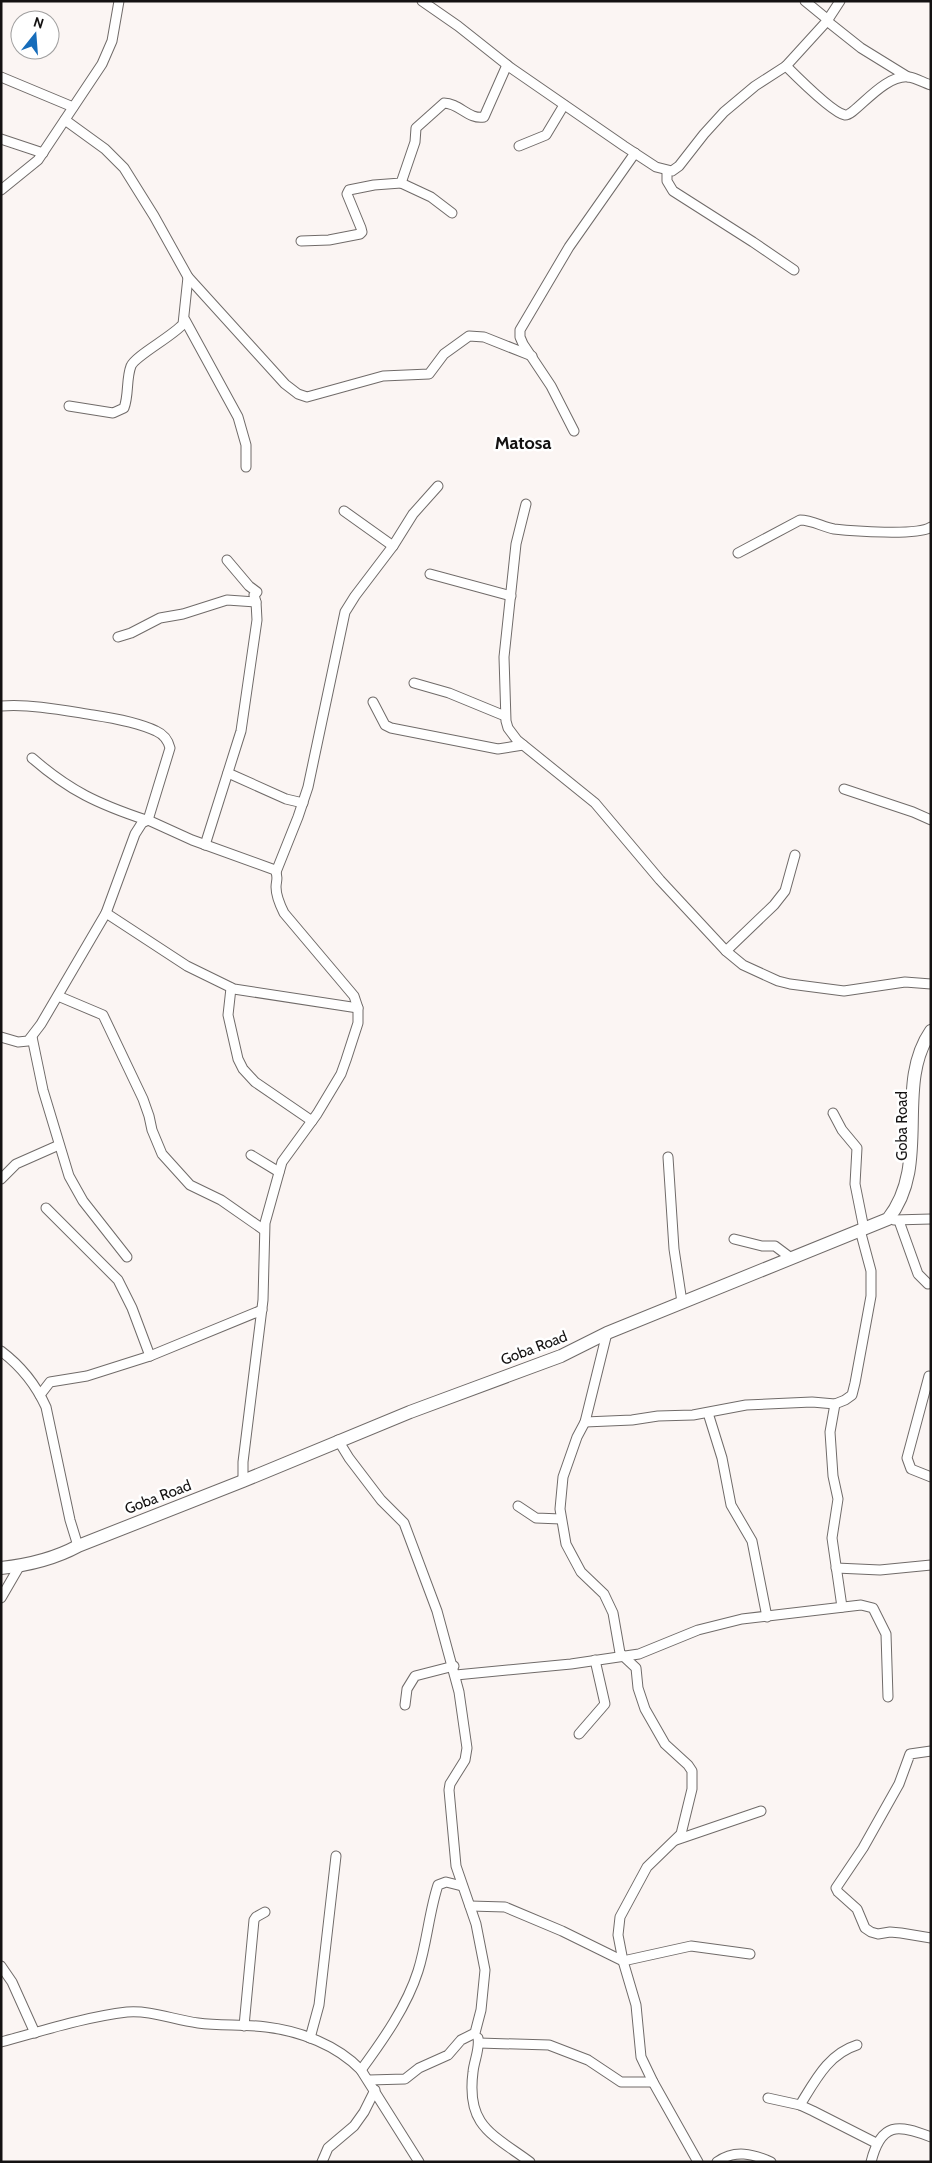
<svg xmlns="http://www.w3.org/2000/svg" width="932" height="2163" viewBox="0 0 932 2163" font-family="Cabin,sans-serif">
<rect width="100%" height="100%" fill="#fbf5f3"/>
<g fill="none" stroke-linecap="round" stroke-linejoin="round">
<g stroke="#706b69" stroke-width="11">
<g id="street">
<path d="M422,1L458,26L511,68L624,146L656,167L672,171L679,166L704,134L724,112L755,86L786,66L827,21L840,1"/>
<path d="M805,1L827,19"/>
<path d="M827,21L861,48L908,77"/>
<path d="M786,66C796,76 833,113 845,115C855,116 883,74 909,77C916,78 924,83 931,85"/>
<path d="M1,77L73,107"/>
<path d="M65,120L105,149L124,168L154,216L188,277L285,384L298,394L307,397L383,376L429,374L444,354L469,336L484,337L532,356"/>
<path d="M1,139L43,153"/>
<path d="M519,146L546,135L564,105"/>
<path d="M667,171V181L673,191L753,242L794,270"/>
<path d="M401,183L431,197L452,213"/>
<path d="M1,190L38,160L102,64L112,41L119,1"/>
<path d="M301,241L329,240L360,234L362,232L361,228L347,194L349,190L374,185L401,183L415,142L416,128L444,103C459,103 469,120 484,117L507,65"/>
<path d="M185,320L238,417L246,445V467"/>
<path d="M69,406L113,413L124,408C129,395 126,379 131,366C135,356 173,336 183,324L188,277"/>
<path d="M574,431L551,386L523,344L520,337V330L569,247L635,153"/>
<path d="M526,504L516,544L504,657L506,721L508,728L517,740L595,803L660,880L726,951L743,965L778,981L790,984L844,991L905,982L931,984"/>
<path d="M344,511L393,546"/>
<path d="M738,553L800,520C812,520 823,527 834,529C852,531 918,536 931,527"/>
<path d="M430,574L511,596"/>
<path d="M118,637L131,633L160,618L183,614L227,600L256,602"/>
<path d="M414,683L449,693L505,716"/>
<path d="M373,702L385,725L391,728L498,749L523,745"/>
<path d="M1,706C33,704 62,710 93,715C113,718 137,722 156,731C163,734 168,740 170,748L148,820"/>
<path d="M32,758C70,791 98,804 146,820"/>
<path d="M228,773L286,799L303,803"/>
<path d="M844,789L913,812L931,820"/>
<path d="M205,845L241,731L257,620L256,602L254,595L257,592L249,586L227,560"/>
<path d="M276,872L298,817L308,787L345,612L355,596L393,546L413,514L438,486"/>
<path d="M106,913L187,966L234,989L358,1008"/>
<path d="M726,951L774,905L785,891L795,855"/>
<path d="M231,988L228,1015L238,1059L243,1069L255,1082L312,1121"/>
<path d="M58,996L103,1015L143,1099L149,1116L152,1130L162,1154L190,1185L221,1200L264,1230"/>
<path d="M1,1037L18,1042L28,1041L41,1024L106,913L135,834L142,823L148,820L192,840L275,870C279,877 276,881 276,887C276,896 280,905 284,913L354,996L358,1008V1023L346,1060L341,1074L317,1114L282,1162L265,1223L263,1300L243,1462V1481"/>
<path d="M32,1037L43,1090L69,1176L83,1201L127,1257"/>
<path d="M833,1113L842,1130L857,1148L855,1184L864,1229"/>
<path d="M251,1155L279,1172"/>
<path d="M668,1157L674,1249L682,1302"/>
<path d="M1,1179L16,1164L59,1145"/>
<path d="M46,1208L118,1280L132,1308L150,1356"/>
<path d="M894,1220L931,1219"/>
<path d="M899,1221L918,1274L928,1284"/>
<path d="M734,1239L762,1246H775L791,1258"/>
<path d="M607,1333L585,1422L577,1437L563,1477L560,1509L566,1544L581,1572L604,1594L613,1613L620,1653L636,1668L638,1688L645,1709L665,1744L688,1765L692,1771V1789L681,1834L647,1867L620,1917L618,1935L623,1961L636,2005L641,2057L653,2082L698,2162"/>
<path d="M1,1351C21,1366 36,1385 46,1407L70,1520L78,1546"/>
<path d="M929,1376L907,1458L911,1469L931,1477"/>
<path d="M40,1395L50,1382L87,1376L150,1356L262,1310"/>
<path d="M835,1404L830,1432L833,1476L838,1499L832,1538L842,1607"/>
<path d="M708,1413L722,1458L731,1505L752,1541L767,1617"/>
<path d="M585,1422L632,1420L658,1416L693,1415L746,1405L812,1402L835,1404L845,1400L852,1395L855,1383L871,1296V1271L860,1230"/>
<path d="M338,1440L349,1458L381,1500L404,1523L437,1611L459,1692L467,1748L465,1760L450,1784L449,1790L456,1866L476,1924L485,1970L481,2010L475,2033L461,2040L448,2055L419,2068L405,2079L369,2080"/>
<path d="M518,1506L536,1518L561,1519"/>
<path d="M836,1568L880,1570L931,1565"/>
<path d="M1,1598L19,1567"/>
<path d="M456,1675L571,1664L639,1654L698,1630L742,1619L861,1605L873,1608L886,1634L888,1697"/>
<path d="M405,1705L407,1689L415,1676L454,1666"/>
<path d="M579,1734L605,1704L595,1660"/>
<path d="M931,1751L910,1754L899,1784L863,1848L836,1888L838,1892L857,1909L865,1928L871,1932L878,1934L890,1932L901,1933L931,1938"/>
<path d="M676,1840L761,1811"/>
<path d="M470,1906L505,1907L562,1931L623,1961L691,1946L750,1954"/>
<path d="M1,1966L12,1982L35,2033"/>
<path d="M244,2026L254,1920L256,1917L265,1912"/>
<path d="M310,2038L319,2005L336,1856"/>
<path d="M478,2038C480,2049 474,2061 473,2072C466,2126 492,2134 530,2162"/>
<path d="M1,2042C42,2031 85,2017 127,2012C151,2010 174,2020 198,2023C220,2026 244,2024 266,2027C300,2031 337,2045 361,2070L419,2162"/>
<path d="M479,2043L549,2045L588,2060L621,2082H653"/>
<path d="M361,2070C383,2040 407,2006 418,1971C427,1943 429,1912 438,1885L446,1882L462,1886"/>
<path d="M768,2098L800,2105L813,2111L876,2143"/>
<path d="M800,2105C815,2081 828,2054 857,2045"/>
<path d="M322,2162L328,2148L354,2126L364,2112L375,2090"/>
<path d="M717,2162C735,2149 753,2154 771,2162"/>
<path d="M871,2162C881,2122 898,2124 931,2137"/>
</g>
</g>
<g stroke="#706b69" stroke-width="14">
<path id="secondary" d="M1,1568C29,1565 54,1559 78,1546L243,1481L410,1412L561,1356L607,1333L888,1219C932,1164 893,1086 931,1031"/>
</g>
<use href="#street" stroke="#fff" stroke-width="9"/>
<use href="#secondary" stroke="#fff" stroke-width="12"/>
</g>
<g text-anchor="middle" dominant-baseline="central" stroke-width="5" stroke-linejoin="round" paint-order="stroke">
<g font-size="15" fill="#141212" stroke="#fff">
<text transform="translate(902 1126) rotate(-90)">Goba Road</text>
<text transform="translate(534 1348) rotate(-21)">Goba Road</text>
<text transform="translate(158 1497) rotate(-21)">Goba Road</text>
</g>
<g font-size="18" font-weight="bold" fill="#141212" stroke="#fff">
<text x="523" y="443">Matosa</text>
</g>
</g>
<rect width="932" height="2163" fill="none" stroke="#141212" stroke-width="5"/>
<g transform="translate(35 35) rotate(17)"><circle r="24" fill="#ffffff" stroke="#a1a0a0"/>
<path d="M0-4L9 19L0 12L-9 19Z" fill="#166cba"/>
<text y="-8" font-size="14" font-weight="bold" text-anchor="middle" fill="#141212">N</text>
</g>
</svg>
